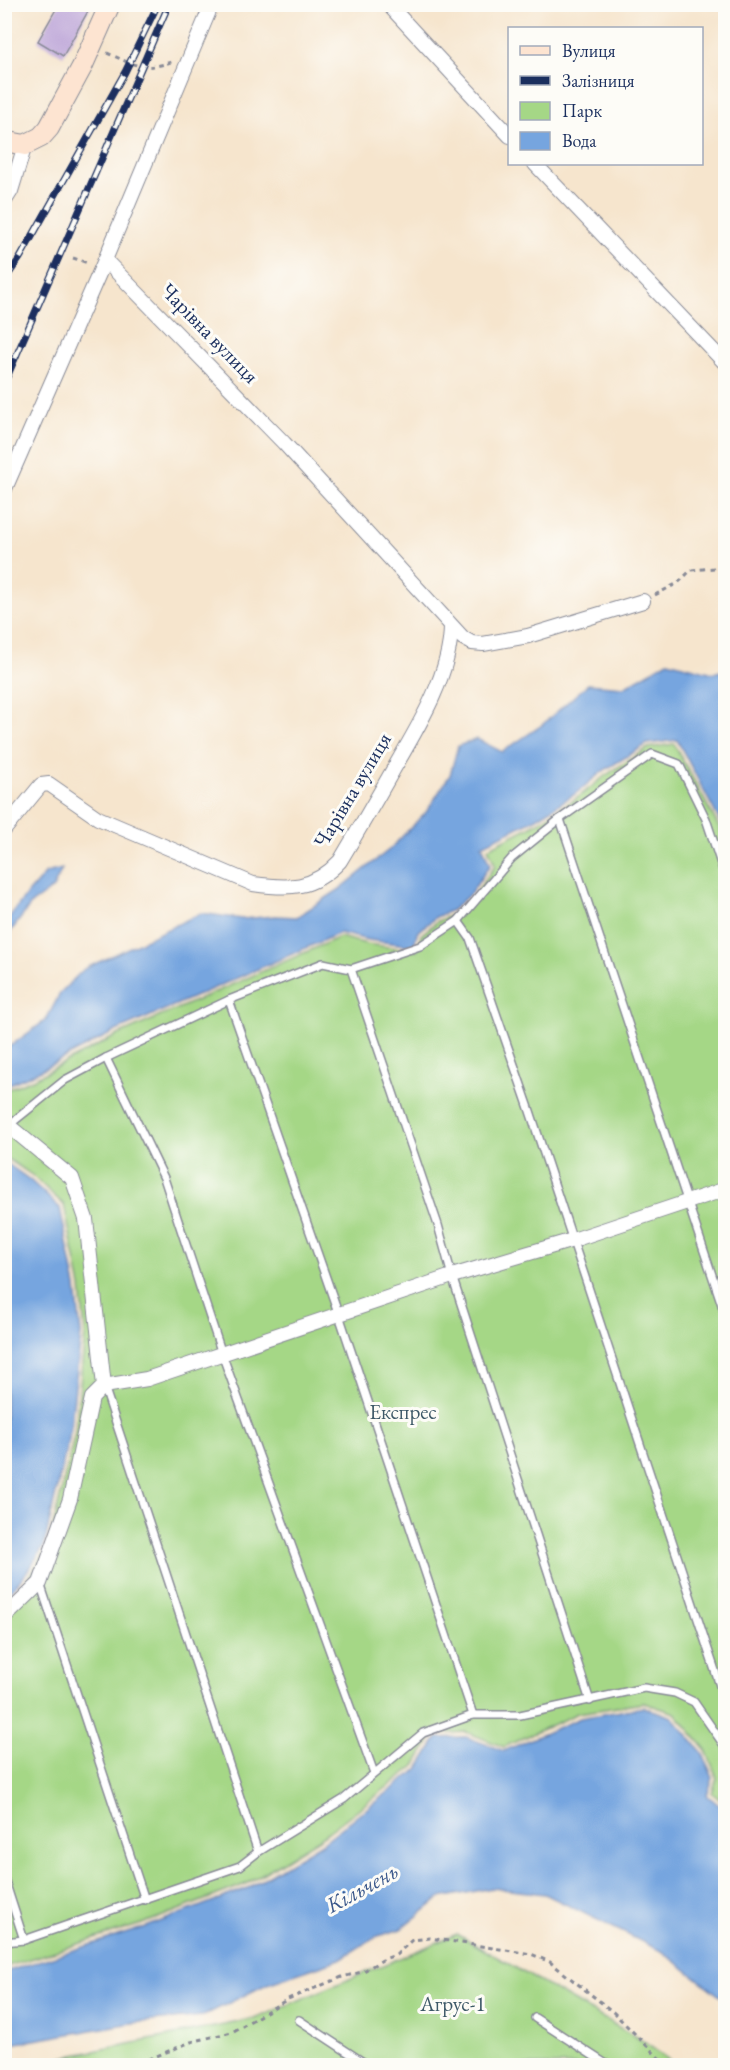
<svg xmlns="http://www.w3.org/2000/svg" width="730" height="2070" viewBox="0 0 730 2070" font-family="'EB Garamond',serif">
<rect width="100%" height="100%" fill="#fdfcf7"/>
<filter id="ink" filterUnits="userSpaceOnUse"><feTurbulence type="fractalNoise" baseFrequency=".0167" numOctaves="2"/><feDisplacementMap in="SourceGraphic" scale="12" xChannelSelector="R" yChannelSelector="G"/><feConvolveMatrix kernelMatrix="1 2 1 2 8 2 1 2 1" color-interpolation-filters="sRGB"/></filter>
<filter id="wash" filterUnits="userSpaceOnUse"><feTurbulence type="fractalNoise" baseFrequency=".008" numOctaves="4" result="noise"/><feDisplacementMap in="SourceGraphic" scale="24" xChannelSelector="R" yChannelSelector="G"/><feGaussianBlur stdDeviation="1.35" result="paint"/><feColorMatrix in="noise" values="0 0 0 0 0 0 0 0 0 0 0 0 0 0 0 0 0 1.4 0 .05"/><feComposite in="paint" operator="in"/></filter>
<g filter="url(#wash)">
<rect width="100%" height="100%" fill="#f6e5cd"/>
<g fill="#a5d786" stroke="#608372" stroke-width="1.5">
<path d="M674,744L726,840L725,1804L712,1793L717,1778L706,1750L675,1713L644,1703L578,1713L504,1747L466,1732L434,1734L415,1766L319,1839L246,1884L145,1923L5,1967L4,1604L28,1579L48,1548L75,1433L85,1334L81,1287L64,1205L33,1176L5,1157V1090L35,1078L118,1035L340,937L367,944L417,951L421,935L438,921L455,914L474,897L495,865L488,848L539,822L577,798L606,775L648,748Z"/>
<path d="M457,1934L641,2040L676,2065L19,2066L254,2019Z"/>
</g>
<g fill="#76a5df" stroke="#486a9e" stroke-width="1.5">
<path d="M668,661L713,673L725,670V831L677,740L647,744L603,771L575,794L537,818L482,845L490,865L471,893L452,910L436,917L417,933L414,946L368,940L340,933L116,1031L33,1074L5,1086V1050L46,1020L61,992L84,969L201,913L242,919L275,916L297,917L340,889L390,849L427,811L450,775L458,746L477,739L502,752L542,725L588,684L624,687Z"/>
<path d="M62,869L53,888L32,903L5,939V923L23,899L46,873Z"/>
<path d="M5,1162L30,1180L60,1208L76,1287L81,1334L70,1432L44,1546L24,1576L5,1597Z"/>
<path d="M644,1707L672,1717L702,1752L713,1778L707,1795L725,1810V2000L663,1952L545,1894L492,1888L440,1898L401,1929L375,1937L340,1959L267,1984L203,2016L132,2023L5,2045V1972L146,1927L248,1888L322,1843L418,1769L437,1738L466,1737L504,1751L580,1718Z"/>
</g>
<g id="blocks">
<path fill="#c1abda" d="M59,4H92L63,56L38,41Z"/>
</g>
</g>
<g filter="url(#ink)">
<use href="#blocks" fill-opacity="0" stroke="#888a96" stroke-width="1.5"/>
<g fill="none" stroke-linecap="round" stroke-linejoin="round">
<g stroke="#888a96" stroke-width="10">
<g id="lane">
<path d="M560,819L726,1317"/>
<path d="M458,921L470,938L530,1111L726,1704"/>
<path d="M351,969L438,1225L452,1276L590,1701"/>
<path d="M229,1000L339,1315L473,1715"/>
<path d="M106,1058L164,1178L222,1354L374,1773"/>
<path d="M9,1125L65,1080L106,1058L229,1000L323,963L351,969L420,946L458,921L512,858L560,819L652,754L679,764L706,819L726,879"/>
<path d="M104,1386L258,1852"/>
<path d="M40,1583L145,1900"/>
<path d="M4,1878L24,1940"/>
<path d="M4,1942L24,1940L240,1866L258,1852L344,1799L423,1733L473,1715H520L644,1688L675,1693L694,1702L726,1748"/>
<path d="M535,2018L609,2066"/>
<path d="M299,2020L369,2066"/>
</g>
</g>
<g stroke="#888a96" stroke-width="16">
<g id="street">
<path d="M388,4L510,136"/>
<path d="M535,164L726,364"/>
<path d="M4,202L11,191L25,145"/>
<path d="M105,260L284,443L463,638L472,643L483,644L528,636L643,601"/>
<path d="M4,491L105,260L212,4"/>
<path d="M4,830L41,785L49,784L98,818L253,884C289,889 313,890 340,861C358,831 376,800 393,770C417,729 451,674 451,626"/>
<path d="M4,1122L72,1178L86,1219L104,1386"/>
<path d="M4,1618L40,1583L70,1499L92,1398L104,1386L147,1379L452,1276L573,1240L726,1189"/>
</g>
</g>
<g stroke="#888a96" stroke-width="22">
<path id="secondary" d="M4,141L25,145L41,137L49,128L82,67L110,4"/>
</g>
<g stroke="#888a96" stroke-width="3" stroke-dasharray="4.5 4.5" stroke-linecap="butt">
<path d="M107,53C135,65 143,72 174,61"/>
<path d="M73,258L88,263"/>
<path d="M655,595L678,583L691,570L726,567"/>
<path d="M132,2066L191,2042L232,2032L288,1999L342,1977L362,1972L384,1959L396,1955L412,1940L430,1938L531,1954L550,1962L613,2012L667,2066"/>
</g>
<use href="#lane" stroke="#fff" stroke-width="7"/>
<use href="#street" stroke="#fff" stroke-width="14"/>
<use href="#secondary" stroke="#fde4d1" stroke-width="20"/>
<g stroke="#1b2f5e" stroke-width="7">
<g id="rail">
<path d="M4,281L20,258L125,72L158,4"/>
<path d="M4,384L169,4"/>
</g>
</g>
<use href="#rail" stroke="#fdfcf7" stroke-width="4.5" stroke-dasharray="14" stroke-linecap="butt"/>
</g>
</g>
<g text-anchor="middle" dominant-baseline="central" stroke-width="6" stroke-linejoin="round" paint-order="stroke">
<g font-size="21" fill="#1b2f5e" stroke="#fdfcf7">
<text transform="translate(210 333) rotate(46)">Чарівна вулиця</text>
<text transform="translate(352 790) rotate(-59)">Чарівна вулиця</text>
</g>
<g font-size="21" fill="#3e5968" stroke="#fdfcf7">
<text x="403" y="1411">Експрес</text>
<text x="453" y="2003">Агрус-1</text>
</g>
<g font-size="22" font-style="italic" fill="#3b588b" stroke="#fdfcf7">
<text transform="translate(362 1888) rotate(-29)">Кільчень</text>
</g>
</g>
<rect width="730" height="2070" fill="none" stroke="#fdfcf7" stroke-width="24"/>
<rect x="508" y="27" width="195" height="138" fill="#fdfcf7" stroke="#a3aaba" stroke-width="1.5"/>
<rect x="520" y="46" width="30" height="9" fill="#fde4d1" stroke="#a3aaba" stroke-width="1.5"/>
<text x="562" y="57" font-size="18" fill="#1b2f5e">Вулиця</text>
<rect x="520" y="76" width="30" height="9" fill="#1b2f5e" stroke="#a3aaba" stroke-width="1.5"/>
<text x="562" y="87" font-size="18" fill="#1b2f5e">Залізниця</text>
<rect x="520" y="102" width="30" height="18" fill="#a5d786" stroke="#a3aaba" stroke-width="1.5"/>
<text x="562" y="117" font-size="18" fill="#1b2f5e">Парк</text>
<rect x="520" y="132" width="30" height="18" fill="#76a5df" stroke="#a3aaba" stroke-width="1.5"/>
<text x="562" y="147" font-size="18" fill="#1b2f5e">Вода</text>
</svg>
